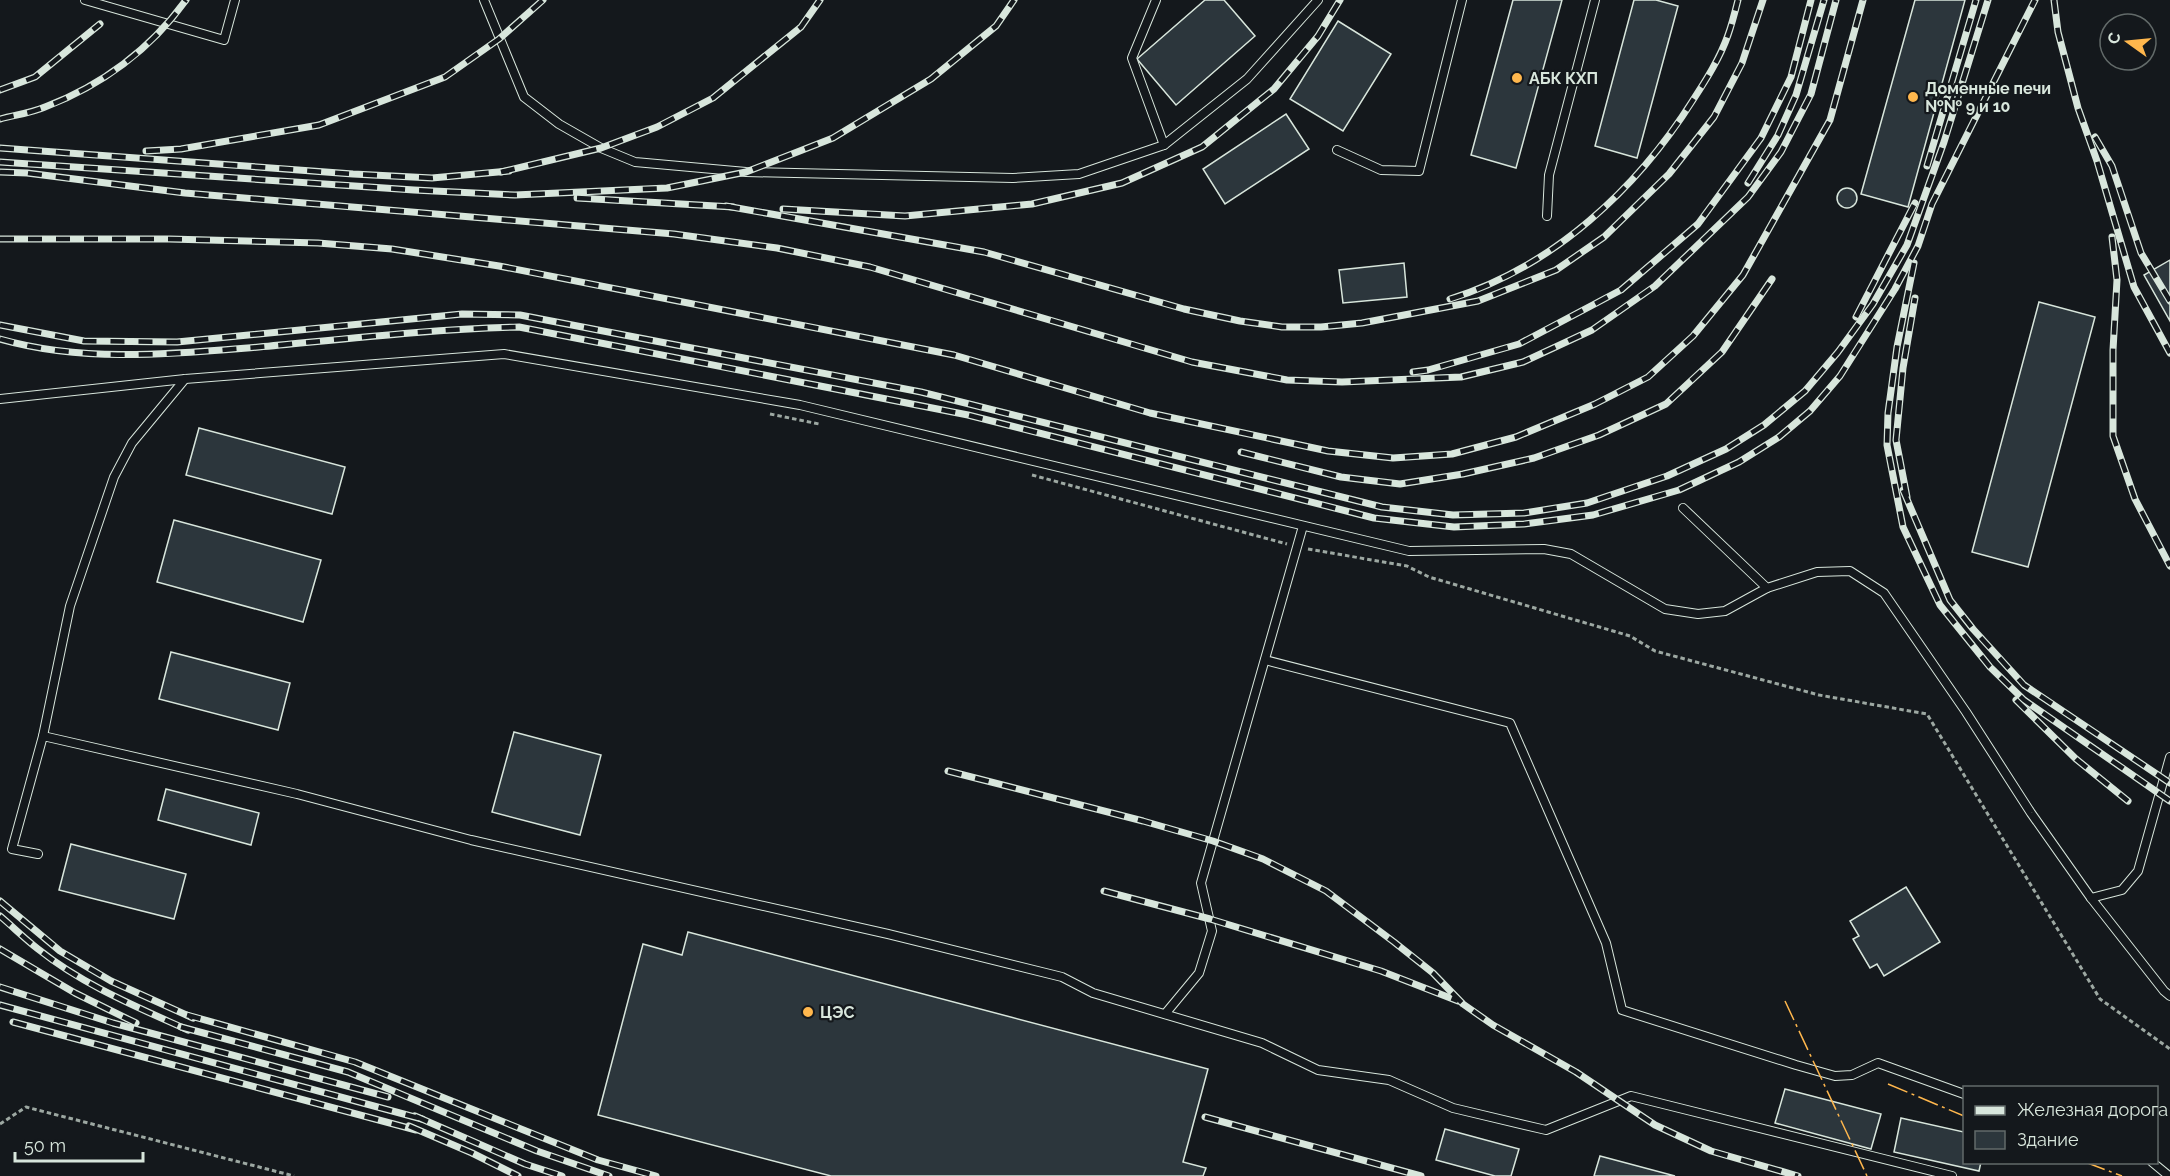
<svg xmlns="http://www.w3.org/2000/svg" width="2170" height="1176" viewBox="0 0 2170 1176" font-family="Raleway,sans-serif">
<rect width="100%" height="100%" fill="#14181c"/>
<g fill="#2c363c" stroke="#d8e6dc" stroke-width="1.5">
<path d="M1205,0H1224L1255,36L1176,105L1137,59Z"/>
<path d="M1513,0H1562L1516,168L1471,155Z"/>
<path d="M1634,0H1656L1678,6L1637,158L1595,146Z"/>
<path d="M1915,0H1965L1908,207L1861,194Z"/>
<path d="M1338,21L1391,54L1343,131L1290,99Z"/>
<path d="M1286,114L1309,149L1225,204L1203,169Z"/>
<circle cx="1847" cy="198" r="10"/>
<path d="M2170,260V321L2144,275Z"/>
<path d="M1404,263L1407,297L1343,303L1339,270Z"/>
<path d="M2039,302L2095,317L2028,567L1972,552Z"/>
<path d="M199,428L345,467L332,514L186,475Z"/>
<path d="M174,520L321,560L303,622L157,582Z"/>
<path d="M171,652L290,683L278,730L159,699Z"/>
<path d="M514,732L601,755L580,835L492,812Z"/>
<path d="M166,789L259,813L251,845L158,820Z"/>
<path d="M71,844L186,874L174,919L59,890Z"/>
<path d="M1906,887L1940,942L1884,976L1877,964L1870,968L1853,939L1859,936L1850,921Z"/>
<path d="M688,932L1208,1069L1183,1162L1206,1168L1203,1176H831L598,1115L643,944L682,955Z"/>
<path d="M1785,1089L1881,1114L1871,1149L1775,1123Z"/>
<path d="M1901,1118L1964,1132V1162H1981L1979,1171L1894,1152Z"/>
<path d="M1445,1129L1519,1149L1511,1176H1495L1436,1160Z"/>
<path d="M1600,1156L1675,1176H1594Z"/>
</g>
<g fill="none" stroke-linecap="round" stroke-linejoin="round">
<g stroke="#d8e6dc" stroke-width="10">
<g id="service">
<path d="M85,0L224,40L235,0"/>
<path d="M484,0L524,97L559,124L601,148L635,162L746,172L1013,178L1079,174L1164,145L1247,79L1318,0"/>
<path d="M1156,0L1132,58L1164,145"/>
<path d="M1337,150L1381,170L1419,171L1462,0"/>
<path d="M1547,216L1549,175L1595,0"/>
<path d="M0,399L185,379L504,354L800,405L1409,551L1544,549L1571,554L1665,609L1698,614L1725,611L1767,588L1817,572L1850,571L1884,593L1966,712L2031,813L2091,898L2164,991L2170,996"/>
<path d="M1683,508L1767,588"/>
<path d="M1265,660L1510,723L1606,943L1622,1010L1796,1065L1835,1076L1852,1075L1878,1063L1964,1094"/>
<path d="M43,736L70,606L114,477L132,443L185,379"/>
<path d="M38,854L12,849L43,736L297,794L471,840L888,934L1062,977L1093,993L1262,1043L1318,1070L1389,1080L1453,1108L1546,1130L1631,1096L1952,1176"/>
<path d="M2091,898L2122,890L2138,871L2170,757"/>
<path d="M1165,1014L1199,973L1212,931L1201,883L1303,526"/>
<path d="M2152,1162L2169,1176"/>
</g>
</g>
<g stroke="#9da8a2" stroke-width="3" stroke-dasharray="4.5 3" stroke-linecap="butt">
<path d="M770,414L819,424"/>
<path d="M1032,475L1287,544"/>
<path d="M1308,549L1407,566L1429,577L1630,636L1655,651L1819,695L1927,714L2100,999L2170,1049"/>
<path d="M0,1124L26,1107L294,1176"/>
</g>
<use href="#service" stroke="#14181c" stroke-width="8"/>
<g stroke="#d8e6dc" stroke-width="7">
<g id="rail">
<path d="M2054,0L2058,32L2078,108L2097,161L2134,287L2170,353"/>
<path d="M0,90L35,77L100,24"/>
<path d="M0,119C15,115 31,113 45,107C101,86 151,49 186,0"/>
<path d="M2095,137L2112,166L2141,253L2170,301"/>
<path d="M0,148L353,174L432,178L509,171"/>
<path d="M146,151L181,149L319,125L445,77L499,39L543,0"/>
<path d="M0,162L414,190L515,195L667,188L746,172L833,138L931,79L996,26L1014,0"/>
<path d="M1927,166L1976,0"/>
<path d="M0,172L27,173L185,193L674,234L777,248L870,267L1192,362L1287,380L1342,382L1461,377L1523,362L1592,330L1655,286L1748,197L1781,152L1811,94L1836,0"/>
<path d="M501,172L601,148L657,127L713,98L801,27L820,0"/>
<path d="M1748,183L1778,135L1796,95L1824,0"/>
<path d="M577,198L733,207"/>
<path d="M726,206L984,252L1184,309L1240,321L1282,327H1321L1362,323L1478,301L1556,270L1604,237L1669,174L1714,117L1742,63L1763,0"/>
<path d="M783,209L905,216L1032,204L1122,183L1202,147L1274,89L1318,36L1340,0"/>
<path d="M2112,237L2117,280L2113,350V436L2135,499L2170,566"/>
<path d="M0,239H169L318,243L392,249L499,266L954,355L1150,413L1328,451L1393,458L1452,454L1516,437L1595,404L1648,377L1693,336L1743,275L1830,120L1863,0"/>
<path d="M1914,263L1897,347L1888,413L1887,445L1903,527L1940,605L1990,667L2024,700L2170,801"/>
<path d="M1450,299C1553,267 1637,189 1693,100C1706,80 1720,58 1728,35C1732,24 1735,12 1738,0"/>
<path d="M1856,317L1915,203"/>
<path d="M0,325L84,341L177,342L462,314L520,315L921,392L1382,507L1453,515L1524,513L1587,503L1667,476L1726,449L1764,425L1805,391L1838,352L1873,304L1907,245L1944,142L1988,0"/>
<path d="M0,339C85,363 172,354 259,347C345,339 432,329 519,327L968,415L1374,518L1454,527L1524,524L1593,515L1679,490L1739,462L1779,437L1810,411L1840,376L1895,289L1918,246L1932,204L2035,0"/>
<path d="M1413,372L1428,370L1519,344L1621,290L1698,224L1761,138L1791,77L1811,0"/>
<path d="M1241,452L1341,477L1400,484L1463,474L1534,458L1599,435L1666,404L1722,352L1772,279"/>
<path d="M1903,490L1950,600L1973,629L2024,685L2170,783"/>
<path d="M1907,497L1896,440L1903,368L1915,298"/>
<path d="M2016,700L2076,759L2128,801"/>
<path d="M948,771L1143,821L1213,841L1263,859L1326,891L1394,942L1433,973L1463,1004L1493,1025L1576,1072L1655,1125L1711,1151L1798,1176"/>
<path d="M1104,891L1210,919L1381,971L1458,1001"/>
<path d="M0,901L60,951L111,981L193,1018"/>
<path d="M0,916C13,927 25,939 38,949C83,985 137,1007 188,1030"/>
<path d="M0,949L75,993L136,1023"/>
<path d="M0,987L113,1023L388,1097"/>
<path d="M0,1005L422,1119"/>
<path d="M187,1015L355,1062L598,1160L656,1176"/>
<path d="M13,1022L416,1130"/>
<path d="M181,1027L348,1072L537,1151L609,1176"/>
<path d="M415,1116L525,1164L562,1176"/>
<path d="M1205,1117L1421,1176"/>
<path d="M409,1126L472,1153L518,1176"/>
</g>
</g>
<use href="#rail" stroke="#14181c" stroke-width="4.5" stroke-dasharray="14" stroke-linecap="butt"/>
<g stroke="#ffb74d" stroke-width="1.5" stroke-dasharray="21 4.5 3 4.5" stroke-linecap="butt">
<path d="M1785,1001L1867,1176"/>
<path d="M1888,1084L1964,1116"/>
<path d="M2085,1162L2122,1176"/>
</g>
</g>
<g fill="#ffb74d" stroke="#14181c" stroke-width="2">
<circle cx="1517" cy="78" r="6"/>
<circle cx="1913" cy="97" r="6"/>
<circle cx="808" cy="1012" r="6"/>
</g>
<g text-anchor="middle" dominant-baseline="central" stroke-width="4.5" stroke-linejoin="round" paint-order="stroke">
<g font-size="16" font-weight="bold" fill="#d8e6dc" stroke="#14181c" text-anchor="start">
<text x="1529" y="78">АБК КХП</text>
<text x="1925" y="88">Доменные печи<tspan x="1925" dy="18">№№ 9 и 10</tspan></text>
<text x="820" y="1012">ЦЭС</text>
</g>
</g>
<rect x="1963" y="1086" width="195" height="78" fill="#14181c" stroke="#626a69" stroke-width="1.5"/>
<rect x="1975" y="1106" width="30" height="9" fill="#d8e6dc" stroke="#626a69" stroke-width="1.5"/>
<text x="2017" y="1116" font-size="18" fill="#d8e6dc">Железная дорога</text>
<rect x="1975" y="1131" width="30" height="18" fill="#2c363c" stroke="#626a69" stroke-width="1.5"/>
<text x="2017" y="1146" font-size="18" fill="#d8e6dc">Здание</text>
<g transform="translate(2128 42) rotate(285)"><circle r="28" fill="#14181c" stroke="#626a69" stroke-width="1.5"/>
<path d="M0-4.5L10 22L0 15L-10 22Z" fill="#ffb74d"/>
<text y="-9" font-size="16" font-weight="bold" text-anchor="middle" fill="#d8e6dc">С</text>
</g>
<path d="M15 1152v9h128v-9" fill="none" stroke="#d8e6dc" stroke-width="3"/>
<text x="24" y="1152" font-size="18" fill="#d8e6dc" stroke="#14181c" stroke-width="4.5" paint-order="stroke">50 m</text>
</svg>
